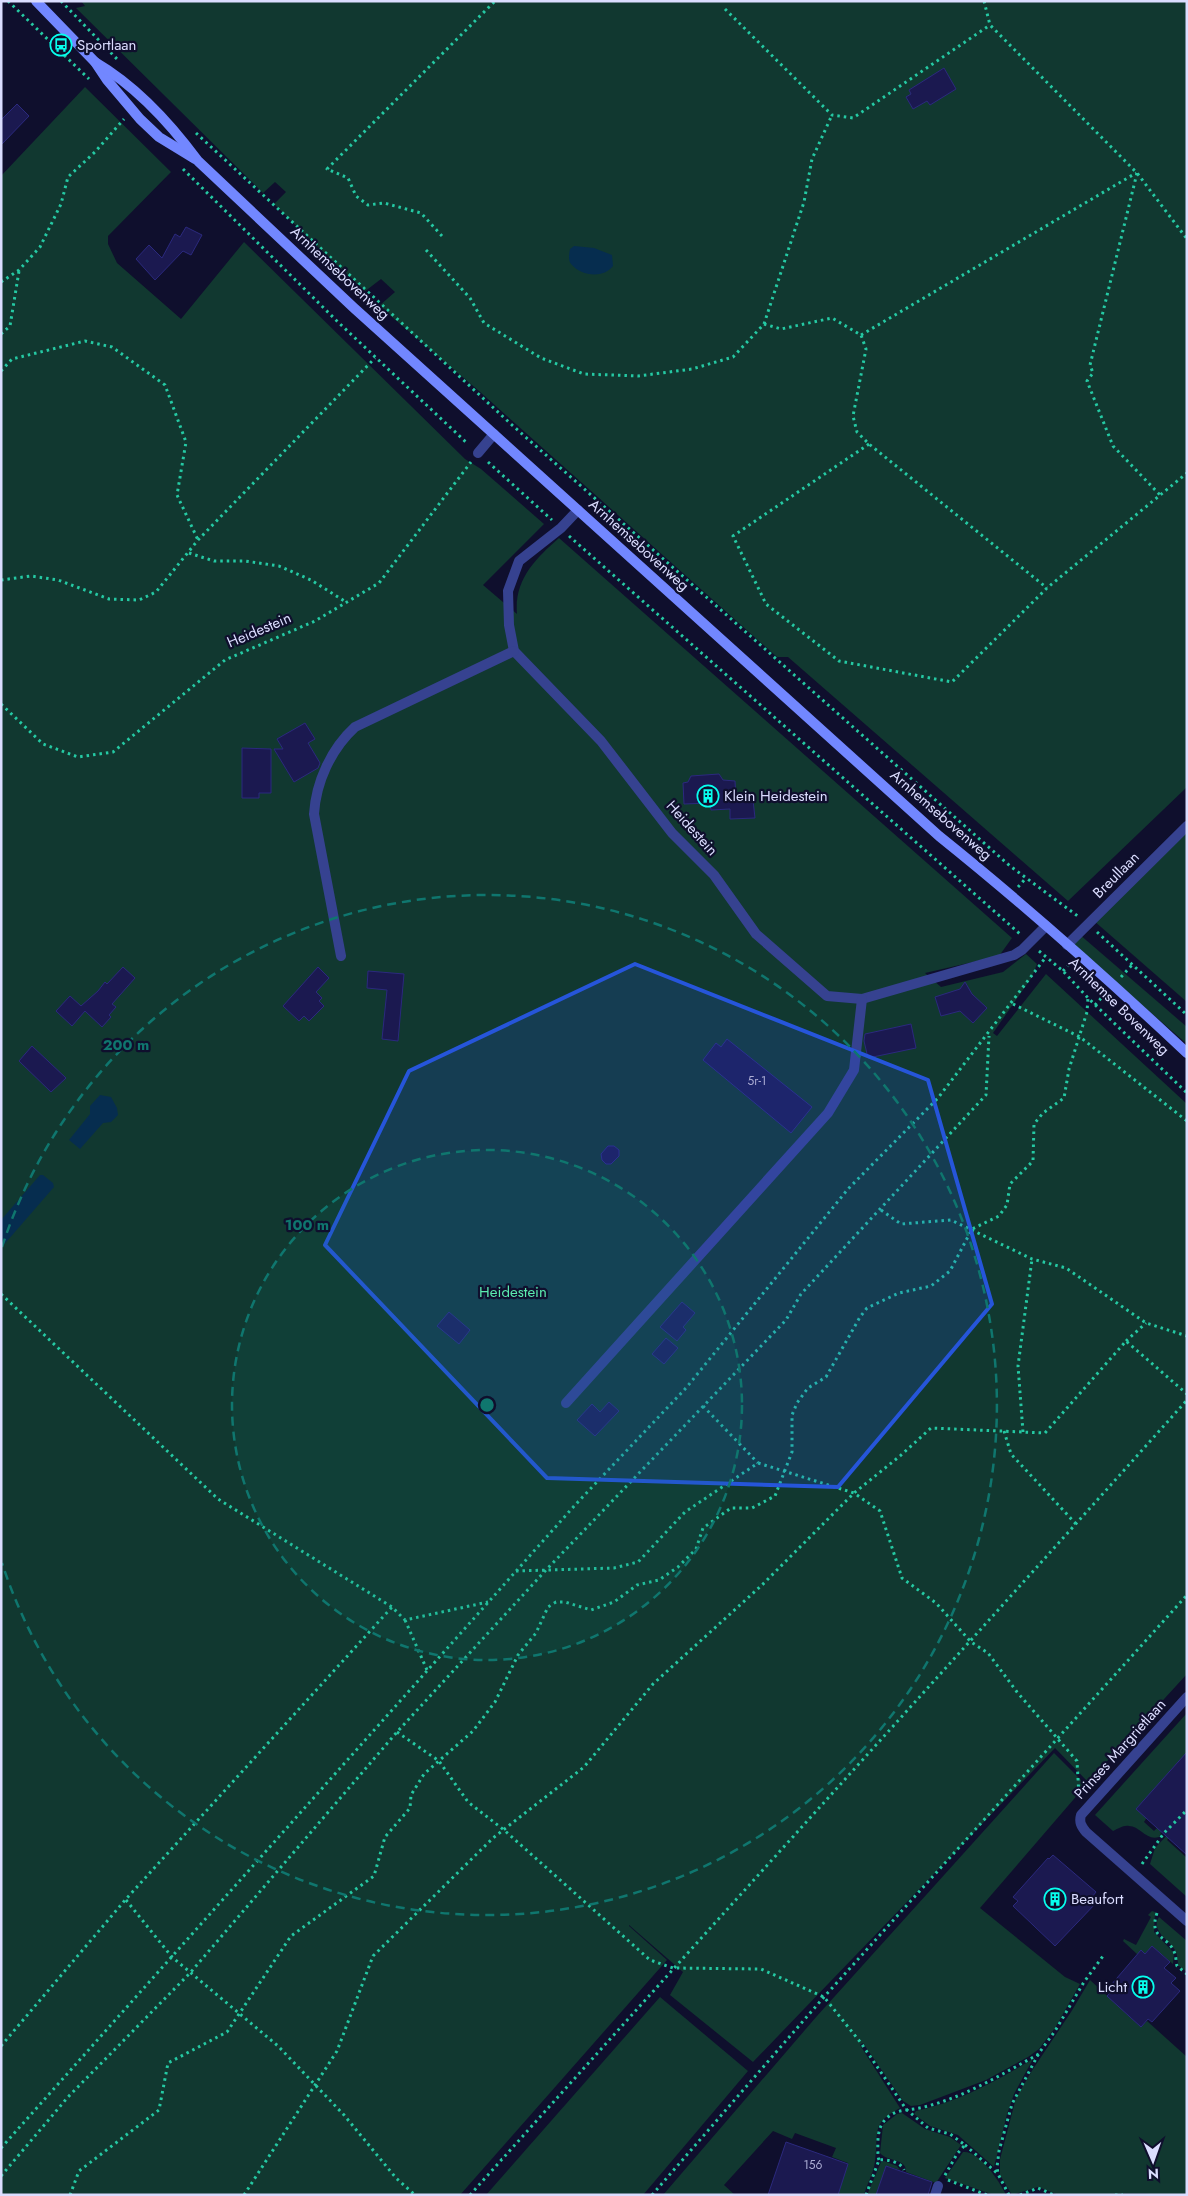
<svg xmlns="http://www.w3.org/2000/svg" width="1188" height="2196" viewBox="0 0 1188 2196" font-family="Jost,sans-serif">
<rect width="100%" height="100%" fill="#0f0f2d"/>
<g fill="#113830">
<path d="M81,1H1187V787L1068,901L788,657H777L479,391L379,306L395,292L381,279L364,292L274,204L286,192L275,182L263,193L76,8L85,6Z"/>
<path d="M85,87L171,172L108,236V244L117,263L181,319L244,242L465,459L481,469L544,524L483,585L517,614C514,580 535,559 559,538L1012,938L999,956L925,973L941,987L1003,972L1026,954L1037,964L1032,977L993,1033L997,1036L1046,974L1187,1104V1674L1088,1782L1055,1748L753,2062L670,1995L683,1972L629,1925V1926L667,1960L460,2195H1V176Z"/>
<path d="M1187,827V1002L1093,920Z"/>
<path d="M1079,934L1187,1027V1044L1073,945Z"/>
<path d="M1187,1713V1752L1144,1822L1154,1831L1159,1826L1161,1833L1159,1837C1146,1841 1140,1826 1129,1826C1123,1825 1118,1829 1113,1831L1095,1815Z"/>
<path d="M1054,1753L1086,1785L980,1908L1065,1977L1080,1984L1055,2028L1039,2049L1028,2057L986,2080L920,2105L911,2106L903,2101L863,2043L860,2045L900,2108C870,2124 879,2132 875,2161C874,2172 867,2184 864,2195H837L848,2163L832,2157L836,2148L795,2133L792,2139L773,2131L724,2185L735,2195H663L817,2016Z"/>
<path d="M1170,1832L1172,1834L1167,1840L1187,1858V1897L1150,1864L1155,1848Z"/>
<path d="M1152,1911L1155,1912L1154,1932L1174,1953L1173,1964L1152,1946L1145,1954L1141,1951L1138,1955L1123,1941L1124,1939L1136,1945L1151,1917L1148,1915Z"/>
<path d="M1159,1917L1187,1941V1972L1179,1966C1177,1961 1178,1955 1175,1950C1169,1940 1150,1930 1159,1917Z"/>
<path d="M1090,1980L1141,2027L1147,2021L1187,2057V2195C1174,2195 1116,2192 1110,2195H1059L1038,2187L1012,2195L1000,2175V2159L1016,2098L1033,2069L1071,2012Z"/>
<path d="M660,1997L748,2071L643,2195H486Z"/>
<path d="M1033,2059L1014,2094L1007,2114L994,2167L958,2135L930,2126L914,2114L916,2111C959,2102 996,2081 1033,2059Z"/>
<path d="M902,2113L925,2129L950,2137L961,2145L936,2183L906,2172C907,2158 887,2162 880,2153L883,2125L897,2114Z"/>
<path d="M963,2152C979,2150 1000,2182 1006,2195H994L945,2178Z"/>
<path d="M884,2161L897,2166L900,2170L886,2166L876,2195H867L881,2162Z"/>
</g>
<g fill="#062d4f">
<path d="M574,246L594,248L612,255L613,266C603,279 581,276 571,264C568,260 569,254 570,249Z"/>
<path d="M100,1095L111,1097L117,1108L118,1115L111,1122L103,1123L80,1149L69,1140L90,1114V1106Z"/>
<path d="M40,1175H43L53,1183L54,1187L1,1248V1220Z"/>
</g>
<g fill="#1b1950" stroke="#2b297e">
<path d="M944,68L956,89L930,105L927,101L913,109L906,97L911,94L909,90Z"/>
<path d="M17,104L29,116L1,145V120Z"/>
<path d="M186,227L202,235L191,255L183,251L155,280L136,259L149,245L162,258L175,234L180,237Z"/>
<path d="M305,723L315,739L308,743L320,763L318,768L294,782L274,749H283L277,739Z"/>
<path d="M242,748L271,749V793H259V798H242Z"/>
<path d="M719,774L723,780L735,781L736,801L753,800L755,818L730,819V809L711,810L710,803L684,804L683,783L688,782L691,776Z"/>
<path d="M123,967L135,978L112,1004L116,1007L109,1015L111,1017L102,1027L85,1011L72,1026L56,1011L70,996L81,1006L98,991L105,982L107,984Z"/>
<path d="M318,967L329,978L316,992L322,998L319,1001L324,1006L309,1021L304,1016L299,1021L283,1006Z"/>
<path d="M368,971L404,974L398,1041L382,1039L387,990L367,988Z"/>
<path d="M965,982L972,994L987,1008L973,1023L960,1011L941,1016L935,997L960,989Z"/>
<path d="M911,1024L916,1048L868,1058L864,1041L865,1034Z"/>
<path d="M727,1039L812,1107L791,1133L703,1060L716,1043L721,1047Z"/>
<path d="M32,1046L66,1078L51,1092L19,1061Z"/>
<path d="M608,1146H614L619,1150V1156L611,1164H606L602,1160L601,1154Z"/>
<path d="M682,1302L695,1313L683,1327L686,1330L677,1341L660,1327Z"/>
<path d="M449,1312L470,1330L459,1344L437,1326Z"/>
<path d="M666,1338L678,1348L664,1364L652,1354Z"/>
<path d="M609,1402L619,1411L595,1436L577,1420L592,1404L600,1412Z"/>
<path d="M1187,1752V1855L1136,1809Z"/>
<path d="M1053,1855L1096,1892L1092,1897L1097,1902L1055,1946L1013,1906L1018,1901L1013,1897L1048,1858L1049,1859Z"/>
<path d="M1152,1946L1170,1962L1164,1968L1176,1978L1171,1983L1180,1991L1152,2022L1148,2019L1141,2027L1107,1996L1114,1988L1111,1985L1141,1950L1145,1954Z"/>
<path d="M786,2142L848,2164L838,2195H768Z"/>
<path d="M886,2166L932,2182L928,2195H876Z"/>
</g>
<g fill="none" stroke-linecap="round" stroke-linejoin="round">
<g stroke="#25c9a3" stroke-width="3" stroke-dasharray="2.5 4" stroke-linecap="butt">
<path d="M8,1L89,79"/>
<path d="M61,1L117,59"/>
<path d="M984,1L990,25L1137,173L1187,239"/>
<path d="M725,9L832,115L853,118L990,25"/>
<path d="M196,133L512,425L1010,866L1079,917"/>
<path d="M183,169L339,323L468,444"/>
<path d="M1137,173L1090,365L1093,373L1087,381L1113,446L1161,496"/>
<path d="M442,236L421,213L384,203L368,205L356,196L348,178L327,169L495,1"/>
<path d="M426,250L470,298L484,323L541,358L584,374L638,376L692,369L733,357L764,324L804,202L812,159L832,115"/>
<path d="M1,282L19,270L40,247L61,204L68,177L95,152L124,119"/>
<path d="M764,324L781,329L832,318L861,335L866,349L853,416L857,432L869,444L1047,588"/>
<path d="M1,334L10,326L19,271"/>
<path d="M861,335L1136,173"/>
<path d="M1,371L12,359L85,341L112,347L165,385L186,442L177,495L198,540"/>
<path d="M869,444L733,536L766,604L839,661L952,682L1047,588L1187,473"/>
<path d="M488,462L552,520"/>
<path d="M569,536L1020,934"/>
<path d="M189,553L214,561H245L279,566L311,580L346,602"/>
<path d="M1,580L31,576L58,580L109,599L139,600L156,592L198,540L375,358"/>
<path d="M1,704L43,744L78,757L113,752L225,660L315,621L379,583L471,462"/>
<path d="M1018,887L1026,878"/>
<path d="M1097,932L1187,1015"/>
<path d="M1039,951L1063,971L1088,998L1187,1093"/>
<path d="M1063,971L1071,962"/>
<path d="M1121,977L1132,965"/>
<path d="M1013,1004L1080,1037L1187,1121"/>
<path d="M1095,1005L1105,994"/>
<path d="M881,1210L901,1224L951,1220L1032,1259L1066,1268L1146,1323L1187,1336"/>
<path d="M1,1294L218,1499L392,1607L405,1620L488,1602"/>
<path d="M1126,1341L1146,1323"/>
<path d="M703,1406L758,1463"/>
<path d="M1004,1431L1011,1454L1076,1524"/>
<path d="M1023,1432L1018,1366L1032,1259"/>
<path d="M516,1571L614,1568L638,1562L685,1512L758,1463L854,1493L880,1511L902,1578L936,1603L971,1642L988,1653L1017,1692L1077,1761L1079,1796"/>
<path d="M405,1620L427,1670"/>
<path d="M397,1732L439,1761L468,1802L504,1830L650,1960L673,1968L761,1969L824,1997L861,2043L906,2109L928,2128L950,2134L965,2145L957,2154L944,2177"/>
<path d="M1142,1864L1164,1833L1187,1810"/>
<path d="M126,1900L172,1957L278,2046L344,2115L396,2178L415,2195"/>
<path d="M1157,1913C1148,1940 1169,1935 1175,1954C1176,1957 1176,1962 1177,1966L1187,1974"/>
<path d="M1,2046L126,1899L392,1607"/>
<path d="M965,2145L998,2174"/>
<path d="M1,2148L576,1504L686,1388L848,1189L938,1098L1046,957"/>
<path d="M879,2160L878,2157C878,2146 876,2129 885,2120C895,2108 910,2111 924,2107C965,2097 1002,2074 1039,2054"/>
<path d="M1,2176L68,2097L190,1973L397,1732L546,1570L786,1320L801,1294L986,1095L989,1036"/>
<path d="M948,2180L987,2195"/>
<path d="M70,2195L79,2171L159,2110L168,2063L227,2032L291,1936L374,1876L385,1837L410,1808L411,1795L424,1774L473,1731L495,1702L518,1655L536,1633L548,1607L556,1602H565L591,1610L614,1602L637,1585L659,1580L678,1567L696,1549L703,1528L731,1508H752L775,1496L792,1452V1415L797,1403L808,1388L826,1377L860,1317L867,1308L899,1293L931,1286L950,1271L972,1229L999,1216L1007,1205L1010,1184L1033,1161L1034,1124L1043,1113L1064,1098L1069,1069L1087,1012L1088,998"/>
<path d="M244,2195L337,2051L373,1956L493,1838L584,1767L653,1684L762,1585L854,1493L900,1456L931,1428L1045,1433L1126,1341L1187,1394"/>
<path d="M470,2195C708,1929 949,1666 1187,1400"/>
<path d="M652,2195L824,1997L1187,1595"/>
<path d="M866,2195L879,2160C887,2159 901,2162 904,2170"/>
<path d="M1009,2195L998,2174L997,2167L999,2151L1012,2104L1039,2053L1055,2031L1084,1982L1103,1956"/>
<path d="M1020,2195L1038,2188L1054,2195"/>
<path d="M1115,2195H1123"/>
</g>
<g stroke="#364290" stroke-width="10">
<path d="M478,453L494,434"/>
<path d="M578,510L561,528L519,561L508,591L509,625L514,651L601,741L672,833L714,875L756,934L827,996L862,999L1014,955L1022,950L1046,926"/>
<path d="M341,956L314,814C316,782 331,749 355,727L514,651"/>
<path d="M566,1403L828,1113L854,1070L862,999"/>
</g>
<path stroke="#364290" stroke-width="10" d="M935,2195L938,2186"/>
<g stroke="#364290" stroke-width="10">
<path d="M1067,945L1187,826"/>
<path d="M1187,1697L1081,1815C1079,1822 1081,1826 1086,1832L1187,1921"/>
</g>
<g stroke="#7287ff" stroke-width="10">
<path d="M36,1L95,62L107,80L140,119L159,137L195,159"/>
<path d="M95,62C136,86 170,123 198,161L354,308L939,836C1025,905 1107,978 1187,1053"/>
</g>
</g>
<path fill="#2655da" fill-opacity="0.2" stroke="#2655da" stroke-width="4" stroke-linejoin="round" d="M635,964L928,1080L992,1304L838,1487L547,1478L325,1245L409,1071Z"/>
<circle cx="487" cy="1405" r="255" fill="#0f766e" fill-opacity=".12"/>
<g fill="none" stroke="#0f766e" stroke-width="2.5" stroke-dasharray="9 6">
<circle cx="487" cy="1405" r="255"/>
<path d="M2 1247A510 510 0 1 1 2 1563"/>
</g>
<defs>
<g id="bus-ring" transform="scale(1.125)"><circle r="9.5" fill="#0f0f2d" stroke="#07ffee" stroke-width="1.5"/><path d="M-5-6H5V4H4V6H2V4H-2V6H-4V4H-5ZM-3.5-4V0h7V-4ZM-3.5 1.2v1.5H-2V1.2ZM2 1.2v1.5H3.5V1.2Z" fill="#07ffee"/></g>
<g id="building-ring" transform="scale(1.125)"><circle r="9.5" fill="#0f0f2d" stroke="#07ffee" stroke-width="1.5"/><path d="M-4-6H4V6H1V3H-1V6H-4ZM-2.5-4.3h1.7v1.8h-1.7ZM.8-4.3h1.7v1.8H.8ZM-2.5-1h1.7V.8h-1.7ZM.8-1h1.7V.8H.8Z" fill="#07ffee"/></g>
</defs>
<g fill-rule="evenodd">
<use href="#bus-ring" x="61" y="45"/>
<use href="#building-ring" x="708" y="796"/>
<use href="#building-ring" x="1055" y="1899"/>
<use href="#building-ring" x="1143" y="1987"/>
</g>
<g text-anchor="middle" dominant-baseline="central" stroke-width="4.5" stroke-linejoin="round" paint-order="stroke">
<g font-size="12" fill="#abacd3">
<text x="757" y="1081">5r-1</text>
<text x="813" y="2165">156</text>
</g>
<g font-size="15" fill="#dbddff" stroke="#0f0f2d" text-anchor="start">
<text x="77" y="45">Sportlaan</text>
<text x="724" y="796">Klein Heidestein</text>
<text x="1071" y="1899">Beaufort</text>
<text x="1127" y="1987" text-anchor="end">Licht</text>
</g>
<g font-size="15" fill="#dbddff" stroke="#0f0f2d">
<text transform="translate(340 273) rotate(43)">Arnhemsebovenweg</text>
<text transform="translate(639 545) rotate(42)">Arnhemsebovenweg</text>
<text transform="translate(259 630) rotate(-23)">Heidestein</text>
<text transform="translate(941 815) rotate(41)">Arnhemsebovenweg</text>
<text transform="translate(692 828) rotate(48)">Heidestein</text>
<text transform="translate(1116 875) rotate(-45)">Breullaan</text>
<text transform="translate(1119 1006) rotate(44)">Arnhemse Bovenweg</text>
<text transform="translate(1120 1749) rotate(-48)">Prinses Margrietlaan</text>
</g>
<g font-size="15" fill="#5bebaf" stroke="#0f0f2d">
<text x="513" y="1292">Heidestein</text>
</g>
</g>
<circle cx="487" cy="1405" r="8" fill="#0f766e" stroke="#0f0f2d" stroke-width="2.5"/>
<g font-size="15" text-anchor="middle" font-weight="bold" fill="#0f766e" stroke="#0f0f2d" stroke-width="4.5" stroke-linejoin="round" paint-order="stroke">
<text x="126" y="1050">200 m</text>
<text x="307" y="1230">100 m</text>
</g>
<rect width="1188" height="2196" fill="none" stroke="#dbddff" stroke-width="5"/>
<g transform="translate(1153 2161) rotate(178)" stroke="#0f0f2d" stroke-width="4" paint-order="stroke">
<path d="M0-4L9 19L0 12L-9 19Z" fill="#dbddff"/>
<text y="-8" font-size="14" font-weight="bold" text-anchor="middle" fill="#dbddff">N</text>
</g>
</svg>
